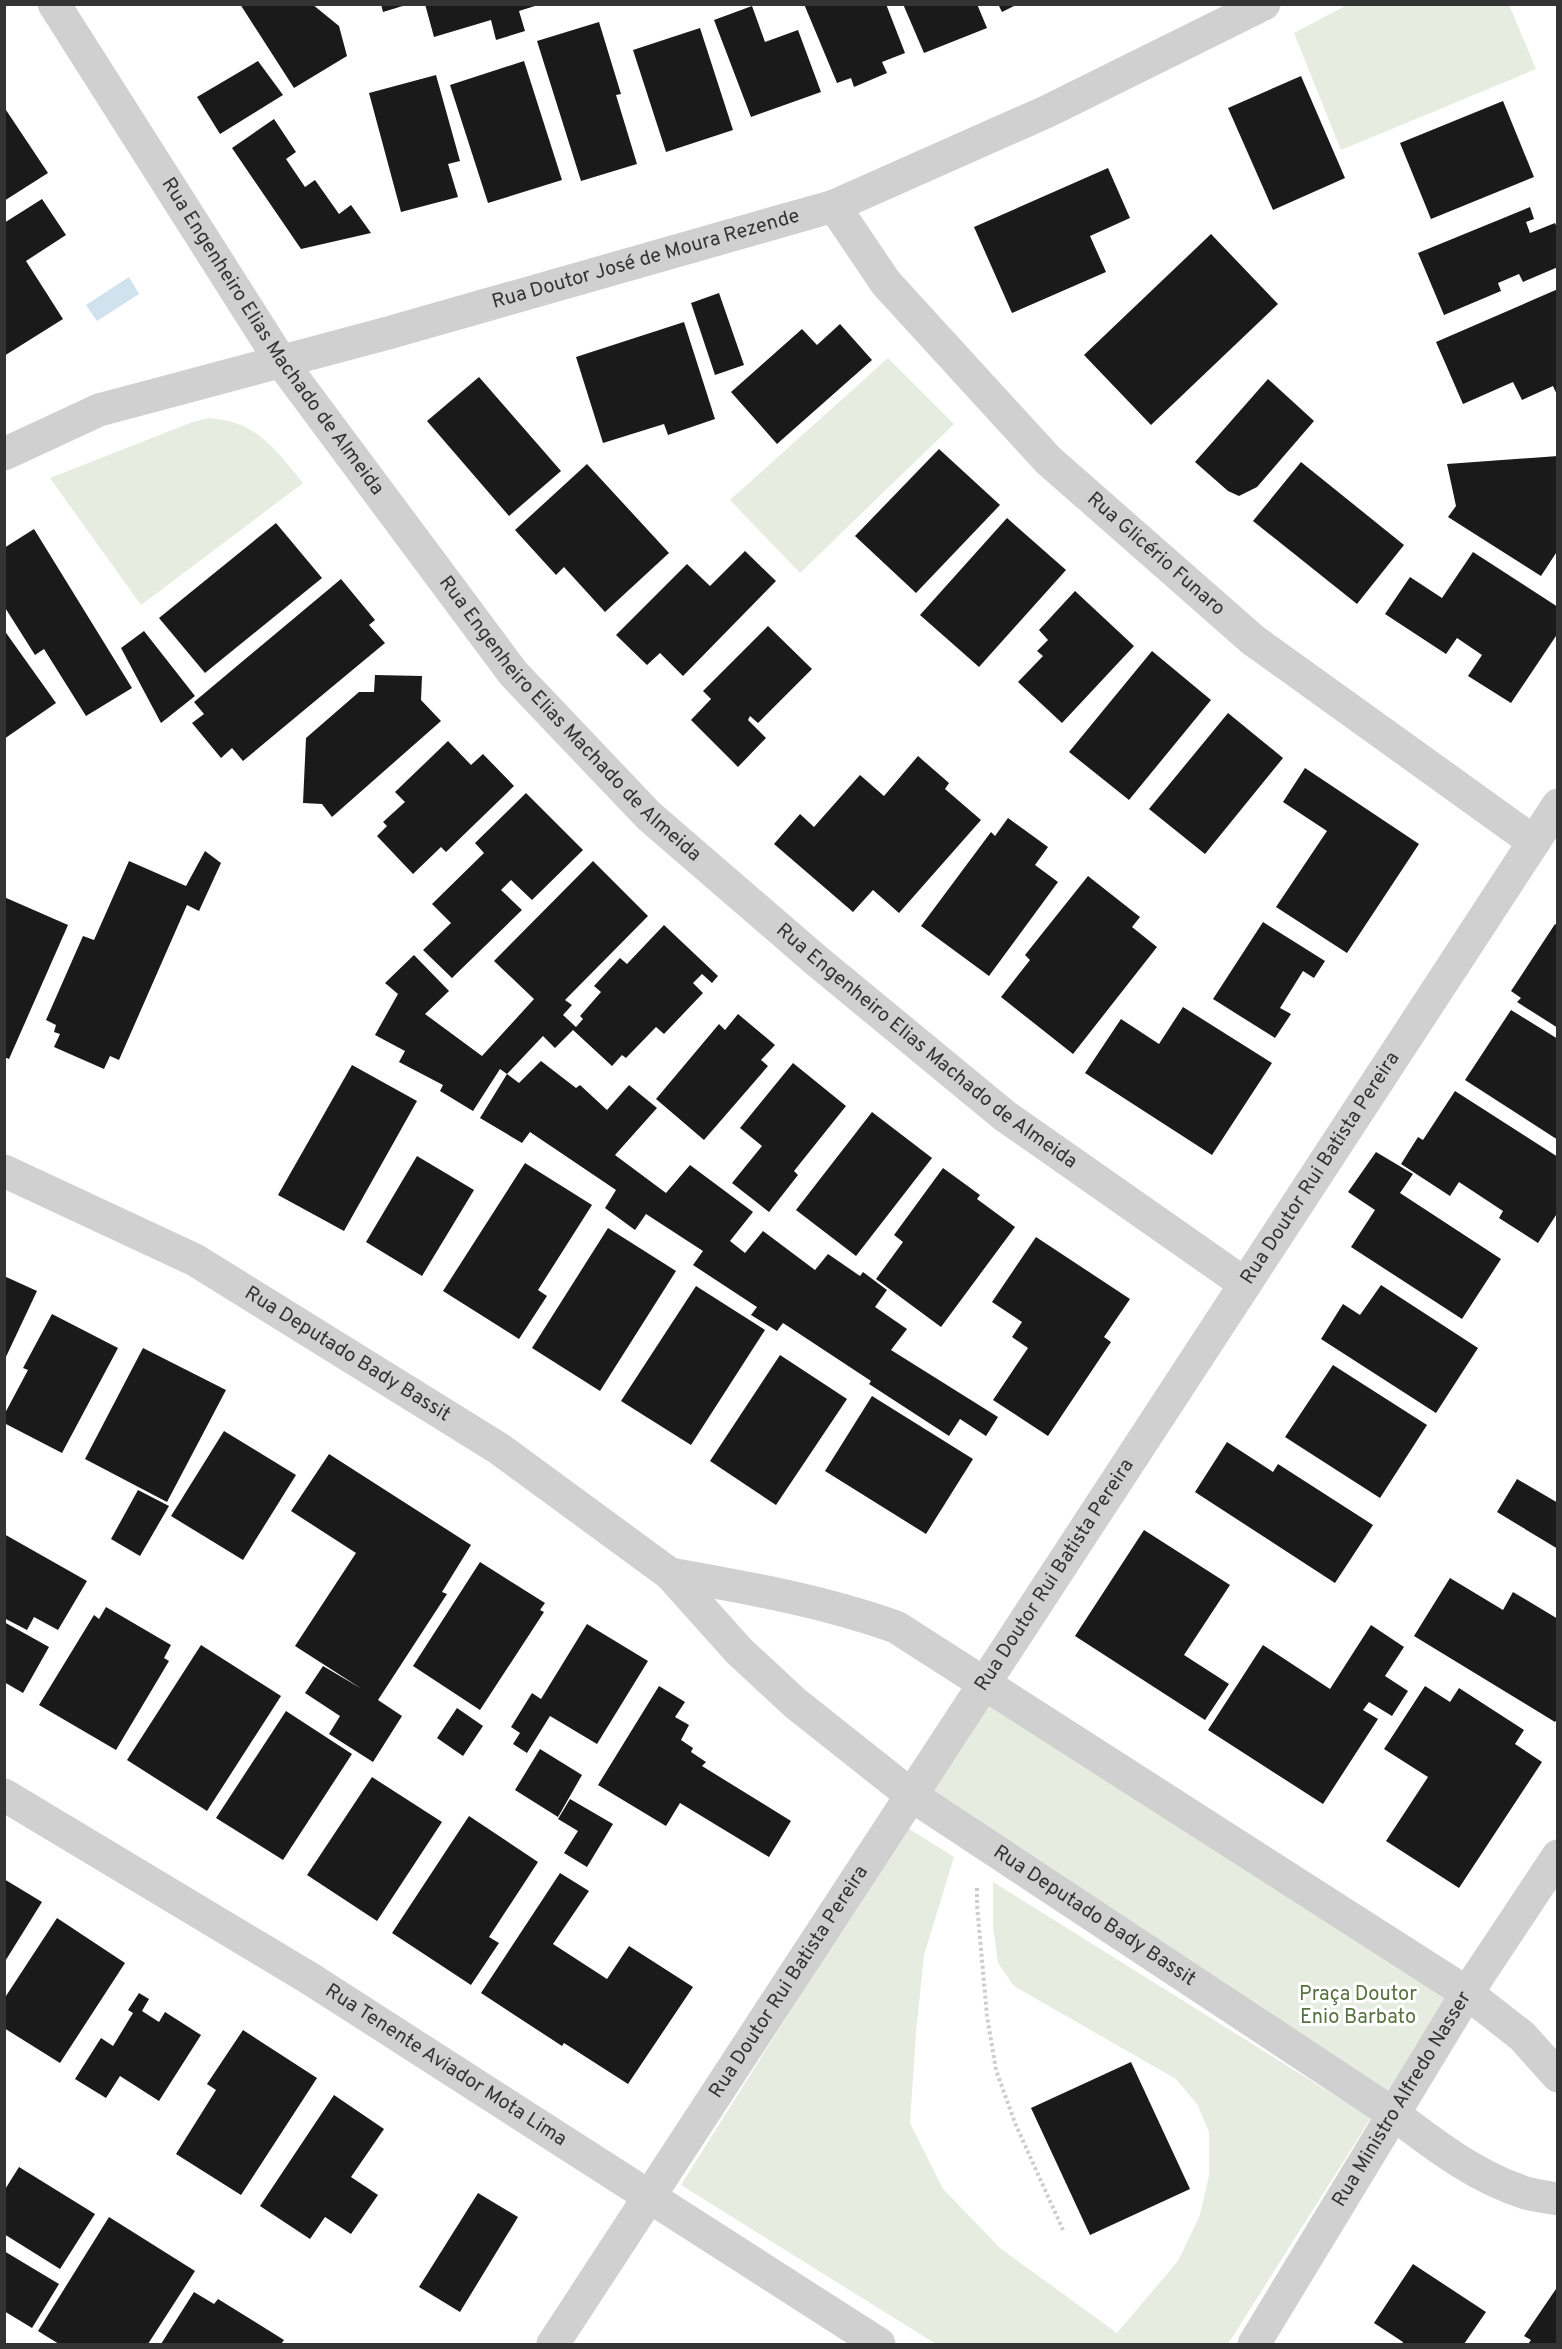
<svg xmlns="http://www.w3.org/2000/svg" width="1562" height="2349" viewBox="0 0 1562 2349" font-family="Overpass,sans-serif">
<rect width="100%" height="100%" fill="#fff"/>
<g fill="#e6ecdf">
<path d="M1347,5H1509L1536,69L1341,150L1294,33Z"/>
<path d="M888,358L954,424L800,573L730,500Z"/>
<path d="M208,418C257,421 274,448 303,483L141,605L50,478L190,423Z"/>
<path d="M985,1682L1467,1993L1395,2115L911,1795Z"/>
<path d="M906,1827L954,1857L924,1955L916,2032L910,2123L943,2189L1001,2249L1117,2333L1178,2261L1200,2215L1209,2176V2132L1197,2104L1176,2079L1014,1986L998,1963L993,1925V1882L1371,2118L1228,2344H936L681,2185Z"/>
</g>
<path fill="#cfe2ee" d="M129,277L139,294L97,321L86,305Z"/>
<g fill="#1a1a1a">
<path d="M240,4H312L339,26L347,56L294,88Z"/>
<path d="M381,4H406V5L383,12Z"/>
<path d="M425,4H538V5L519,11L525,31L496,40L491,20L434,37Z"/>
<path d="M804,4H886L905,53L882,62L887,73L854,87L851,78L837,83Z"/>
<path d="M903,4H977L987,28L924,53Z"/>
<path d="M998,4H1018L1002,12Z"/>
<path d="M752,6L765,42L798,30L821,92L751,117L714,20Z"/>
<path d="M599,22L621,94L616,95L637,164L581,181L537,41Z"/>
<path d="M700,28L733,130L666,152L633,50Z"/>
<path d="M258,61L283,95L220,134L197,97Z"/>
<path d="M524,61L562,180L488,203L450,85Z"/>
<path d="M436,75L460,161L448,164L458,197L401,212L369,93Z"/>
<path d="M1301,76L1345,178L1273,210L1228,108Z"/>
<path d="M1503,101L1534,177L1431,219L1400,143Z"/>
<path d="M4,107L48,173L4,201Z"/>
<path d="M274,119L296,152L286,159L305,187L315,180L339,214L351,205L371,233L301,249L232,148Z"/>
<path d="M1108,168L1130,218L1090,236L1106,272L1012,313L974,227Z"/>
<path d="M42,199L66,235L26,261L63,319L4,356V223Z"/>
<path d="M1530,207L1534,219L1526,222L1530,233L1555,223L1558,230V267L1523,282L1519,274L1498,283L1501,291L1444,315L1418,253Z"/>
<path d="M1211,234L1278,304L1151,425L1084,355Z"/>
<path d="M1558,289V397L1553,386L1522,400L1513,382L1463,404L1436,342Z"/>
<path d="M719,293L744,365L715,375L691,303Z"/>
<path d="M684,322L715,419L668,435L664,424L603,443L576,357Z"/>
<path d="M840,324L872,360L777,444L731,392L802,329L817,345Z"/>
<path d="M479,377L561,471L509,516L427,421Z"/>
<path d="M1268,379L1314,421L1257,487L1239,496L1228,491L1195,462Z"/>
<path d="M939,449L1000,505L916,593L855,536Z"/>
<path d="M1558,456V550L1541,576L1448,517L1456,506L1447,464Z"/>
<path d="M1301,462L1404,545L1357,604L1253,521Z"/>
<path d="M587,464L669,553L605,612L564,567L556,575L515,530Z"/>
<path d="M1007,518L1066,570L979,667L920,615Z"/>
<path d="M276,523L322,578L205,673L159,618Z"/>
<path d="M34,529L132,688L86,716L44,649L35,655L4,606V548Z"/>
<path d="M745,551L776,581L683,676L660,653L647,665L616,635L687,564L710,586Z"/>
<path d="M1473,552L1558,607V633L1511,703L1468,676L1482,655L1457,638L1446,654L1385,614L1410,577L1442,598Z"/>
<path d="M341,579L375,620L369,625L385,643L243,761L232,748L221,758L192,723L204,714L194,702Z"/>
<path d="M1075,591L1134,646L1062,723L1018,682L1043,656L1037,651L1048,640L1039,630Z"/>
<path d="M768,626L812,669L758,723L750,716L748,720L766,738L738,767L691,720L711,699L703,691Z"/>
<path d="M4,630L56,703L4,739Z"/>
<path d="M144,631L195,696L161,723L121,648Z"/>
<path d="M1152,651L1211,700L1129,800L1069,752Z"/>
<path d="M375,675L422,676L421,700L441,721L332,817L322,804L303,803L306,738L359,692H374Z"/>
<path d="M1228,713L1283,758L1205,854L1149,809Z"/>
<path d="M448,741L471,765L483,754L514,786L446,852L441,847L413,874L377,836L387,826L383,822L405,802L395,792Z"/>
<path d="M918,756L949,783L945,789L981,820L899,913L873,890L853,912L774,844L800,814L814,827L860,775L884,796Z"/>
<path d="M1305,768L1419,844L1347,953L1276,907L1327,831L1283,802Z"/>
<path d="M526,793L583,850L532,900L511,880L501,890L522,910L452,978L423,950L451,923L432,904L484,853L475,843Z"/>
<path d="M1008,818L1048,847L1035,865L1058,882L989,976L921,926L991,832L995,836Z"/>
<path d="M205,851L221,863L199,911L187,905L119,1060L110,1056L104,1069L54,1047L60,1034L54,1032L56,1025L46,1020L83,936L94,940L129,861L186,886Z"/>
<path d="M593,861L648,916L565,1000L572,1005L563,1015L576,1027L583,1019L580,1016L601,992L594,986L620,958L627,964L664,925L718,976L712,983L702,974L693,983L703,993L664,1034L656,1027L626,1058L622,1055L612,1066L573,1030L555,1048L543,1036L507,1074L519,1083L541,1061L576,1088L580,1085L607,1110L629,1085L657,1108L615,1155L666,1193L690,1165L753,1212L730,1241L745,1253L763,1231L815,1270L828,1254L860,1276L863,1272L887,1290L875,1307L907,1329L891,1350L998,1417L986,1436L960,1419L949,1436L869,1384L871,1381L783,1323L777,1331L751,1315L757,1307L693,1265L703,1251L646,1214L635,1230L605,1208L616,1190L530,1132L522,1143L480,1118L507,1074L500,1069L473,1111L440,1091L443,1085L399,1062L405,1051L375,1035L398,994L385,983L414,955L449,991L425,1014L482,1056L534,999L494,961Z"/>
<path d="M1088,876L1140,917L1132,927L1157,947L1073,1054L1001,997L1030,960L1025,955Z"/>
<path d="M4,897L68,925L9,1059L4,1057Z"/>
<path d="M1263,922L1325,961L1314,978L1303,971L1280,1008L1291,1014L1275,1038L1213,999Z"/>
<path d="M1555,924L1558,926V1028L1517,1002L1521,998L1511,991Z"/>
<path d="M1183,1007L1272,1063L1212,1155L1085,1073L1121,1019L1159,1044Z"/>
<path d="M1511,1010L1558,1039V1140L1465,1080Z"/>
<path d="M738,1014L775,1045L761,1060L768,1066L704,1140L656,1099L719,1024L725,1030Z"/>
<path d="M793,1063L846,1106L794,1171L798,1175L769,1212L732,1183L762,1146L740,1128Z"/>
<path d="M352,1065L417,1101L344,1231L278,1195Z"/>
<path d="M1455,1091L1558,1157V1212L1538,1243L1499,1218L1503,1211L1459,1182L1450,1196L1401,1164L1418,1137L1423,1140Z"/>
<path d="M872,1112L932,1158L856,1256L796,1210Z"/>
<path d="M1376,1152L1413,1174L1400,1193L1501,1259L1462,1319L1351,1247L1375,1210L1348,1192Z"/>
<path d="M417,1156L474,1190L422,1276L366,1242Z"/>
<path d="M525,1163L592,1205L538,1290L547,1296L519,1339L443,1291Z"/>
<path d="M943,1168L980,1195L977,1199L1015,1227L941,1327L876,1279L903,1242L894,1235Z"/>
<path d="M608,1228L676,1271L600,1391L532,1348Z"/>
<path d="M1036,1237L1130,1299L1104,1337L1111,1342L1048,1436L993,1400L1028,1348L1012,1337L1022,1322L992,1302Z"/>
<path d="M4,1276L37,1291L4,1361Z"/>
<path d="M1381,1285L1478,1348L1436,1413L1321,1339L1343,1304L1360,1315Z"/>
<path d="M696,1286L765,1330L691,1445L621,1401Z"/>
<path d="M52,1314L118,1348L62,1453L4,1423V1415L28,1370L23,1368Z"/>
<path d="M143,1348L226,1390L167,1502L85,1459Z"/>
<path d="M780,1355L847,1399L776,1505L710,1461Z"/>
<path d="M1333,1365L1427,1425L1380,1498L1285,1437Z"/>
<path d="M872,1396L973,1459L926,1534L825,1471Z"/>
<path d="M224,1431L296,1475L243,1560L171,1516Z"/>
<path d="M1227,1442L1273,1472L1278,1464L1373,1525L1335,1583L1195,1492Z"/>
<path d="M329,1454L471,1545L442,1592L447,1594L378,1700L402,1716L373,1762L329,1734L340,1716L305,1693L323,1666L362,1689L295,1646L356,1553L291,1511Z"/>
<path d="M1517,1479L1558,1503V1549L1497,1512Z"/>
<path d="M138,1490L169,1506L140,1556L111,1539Z"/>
<path d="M1144,1530L1230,1585L1184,1655L1229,1684L1205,1720L1075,1636Z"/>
<path d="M4,1534L87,1581L58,1630L34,1617L27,1630L4,1618Z"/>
<path d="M480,1562L545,1603L540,1610L544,1612L480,1710L413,1666Z"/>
<path d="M1450,1578L1503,1610L1513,1592L1558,1619V1718L1555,1722L1414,1636Z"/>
<path d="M106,1607L171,1645L164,1658L169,1661L116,1750L39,1705L94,1615L99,1619Z"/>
<path d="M4,1622L49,1647L23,1693L4,1682Z"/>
<path d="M587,1624L648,1661L597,1744L550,1716L527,1753L513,1744L520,1733L511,1727L532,1693L541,1699Z"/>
<path d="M1371,1625L1404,1647L1385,1676L1408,1691L1392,1716L1369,1702L1363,1710L1378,1719L1323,1804L1208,1730L1263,1645L1330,1689Z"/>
<path d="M201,1645L281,1696L207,1811L127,1760Z"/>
<path d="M659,1686L685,1702L675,1717L689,1725L681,1740L693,1748L691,1752L706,1762L702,1766L791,1821L769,1857L680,1803L666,1826L598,1785Z"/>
<path d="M1425,1686L1450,1702L1459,1688L1524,1730L1515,1744L1542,1762L1459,1888L1386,1841L1428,1777L1384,1749Z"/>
<path d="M457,1708L483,1726L463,1756L437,1738Z"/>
<path d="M286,1711L352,1754L283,1860L216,1818Z"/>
<path d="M540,1749L582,1775L558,1817L515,1790Z"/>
<path d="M372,1777L442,1822L377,1921L307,1875Z"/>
<path d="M570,1799L613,1824L587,1867L564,1853L578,1831L558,1819Z"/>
<path d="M469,1816L538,1862L489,1937L499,1943L471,1985L392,1933Z"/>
<path d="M560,1873L589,1891L553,1944L607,1979L629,1946L693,1987L628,2084L564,2043L562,2046L481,1993Z"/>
<path d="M4,1879L42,1902L4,1963Z"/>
<path d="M57,1918L125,1963L60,2063L4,2028V1999Z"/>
<path d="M139,1993L149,1999L142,2011L159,2022L165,2012L201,2035L159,2101L120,2076L106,2098L75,2079L101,2038L113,2046L133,2013L128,2010Z"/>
<path d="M243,2030L317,2078L241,2195L176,2154L216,2090L207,2084Z"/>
<path d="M1131,2062L1190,2189L1090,2235L1031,2108Z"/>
<path d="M334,2095L384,2129L351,2177L378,2195L351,2234L325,2217L310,2239L260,2206Z"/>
<path d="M19,2167L95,2214L60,2269L4,2234V2191Z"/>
<path d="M478,2193L518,2217L460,2312L419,2287Z"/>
<path d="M109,2217L195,2271L148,2344H59L38,2331Z"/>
<path d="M4,2251L59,2284L32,2328L4,2311Z"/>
<path d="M1413,2264L1486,2312L1464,2344H1402L1403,2342L1374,2323Z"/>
<path d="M1558,2286V2344H1528L1531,2340L1524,2336Z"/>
<path d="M194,2292L214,2304L218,2299L284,2340L281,2344H161Z"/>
</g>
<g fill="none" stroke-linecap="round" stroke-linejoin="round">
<path stroke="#cdcdcd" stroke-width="4" stroke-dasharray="3 3" stroke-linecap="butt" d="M977,1888V1905L987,2016L996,2070L1015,2123L1063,2230"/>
<g stroke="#d0d0d0" stroke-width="33">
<path id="s1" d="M54,4L280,360L513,673L649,816L817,961L1005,1116L1245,1284"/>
<path id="s2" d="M834,206L886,283L1048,460L1253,640L1534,842"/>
<path id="s3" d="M4,454L99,410L388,333L834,206L1048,111L1264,4"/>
<path id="s4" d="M4,1171L195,1260L498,1448L670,1574L739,1651L795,1703L911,1795L1395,2115C1436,2146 1476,2177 1526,2193C1536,2196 1547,2197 1558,2199"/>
<path d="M670,1574C748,1588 820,1600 896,1627L1467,1993L1522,2036L1558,2076"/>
<path id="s5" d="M4,1795L309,1978L879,2344"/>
<path id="s6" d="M553,2344L1558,805"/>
<path id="s7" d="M1254,2344L1467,1993L1558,1856"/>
</g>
</g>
<g text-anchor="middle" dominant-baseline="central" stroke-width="6" stroke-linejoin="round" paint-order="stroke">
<g font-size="20" fill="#333" stroke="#fff">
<text stroke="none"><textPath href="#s3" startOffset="672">Rua Doutor José de Moura Rezende</textPath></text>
<text stroke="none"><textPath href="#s1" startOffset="398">Rua Engenheiro Elias Machado de Almeida</textPath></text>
<text stroke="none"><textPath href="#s2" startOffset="476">Rua Glicério Funaro</textPath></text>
<text stroke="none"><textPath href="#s1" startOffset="884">Rua Engenheiro Elias Machado de Almeida</textPath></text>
<text stroke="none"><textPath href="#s1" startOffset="1370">Rua Engenheiro Elias Machado de Almeida</textPath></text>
<text stroke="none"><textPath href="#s6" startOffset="1404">Rua Doutor Rui Batista Pereira</textPath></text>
<text stroke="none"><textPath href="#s4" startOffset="390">Rua Deputado Bady Bassit</textPath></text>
<text stroke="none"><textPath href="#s6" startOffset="918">Rua Doutor Rui Batista Pereira</textPath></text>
<text stroke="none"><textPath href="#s4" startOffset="1328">Rua Deputado Bady Bassit</textPath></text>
<text stroke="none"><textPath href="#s6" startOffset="432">Rua Doutor Rui Batista Pereira</textPath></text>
<text stroke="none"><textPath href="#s5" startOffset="518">Rua Tenente Aviador Mota Lima</textPath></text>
<text stroke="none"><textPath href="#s7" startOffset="286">Rua Ministro Alfredo Nasser</textPath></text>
</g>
<g font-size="20" fill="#56703f" stroke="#fff">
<text x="1358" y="1995">Praça Doutor<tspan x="1358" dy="23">Enio Barbato</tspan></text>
</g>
</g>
<rect width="1562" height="2349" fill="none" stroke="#333333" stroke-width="12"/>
</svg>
